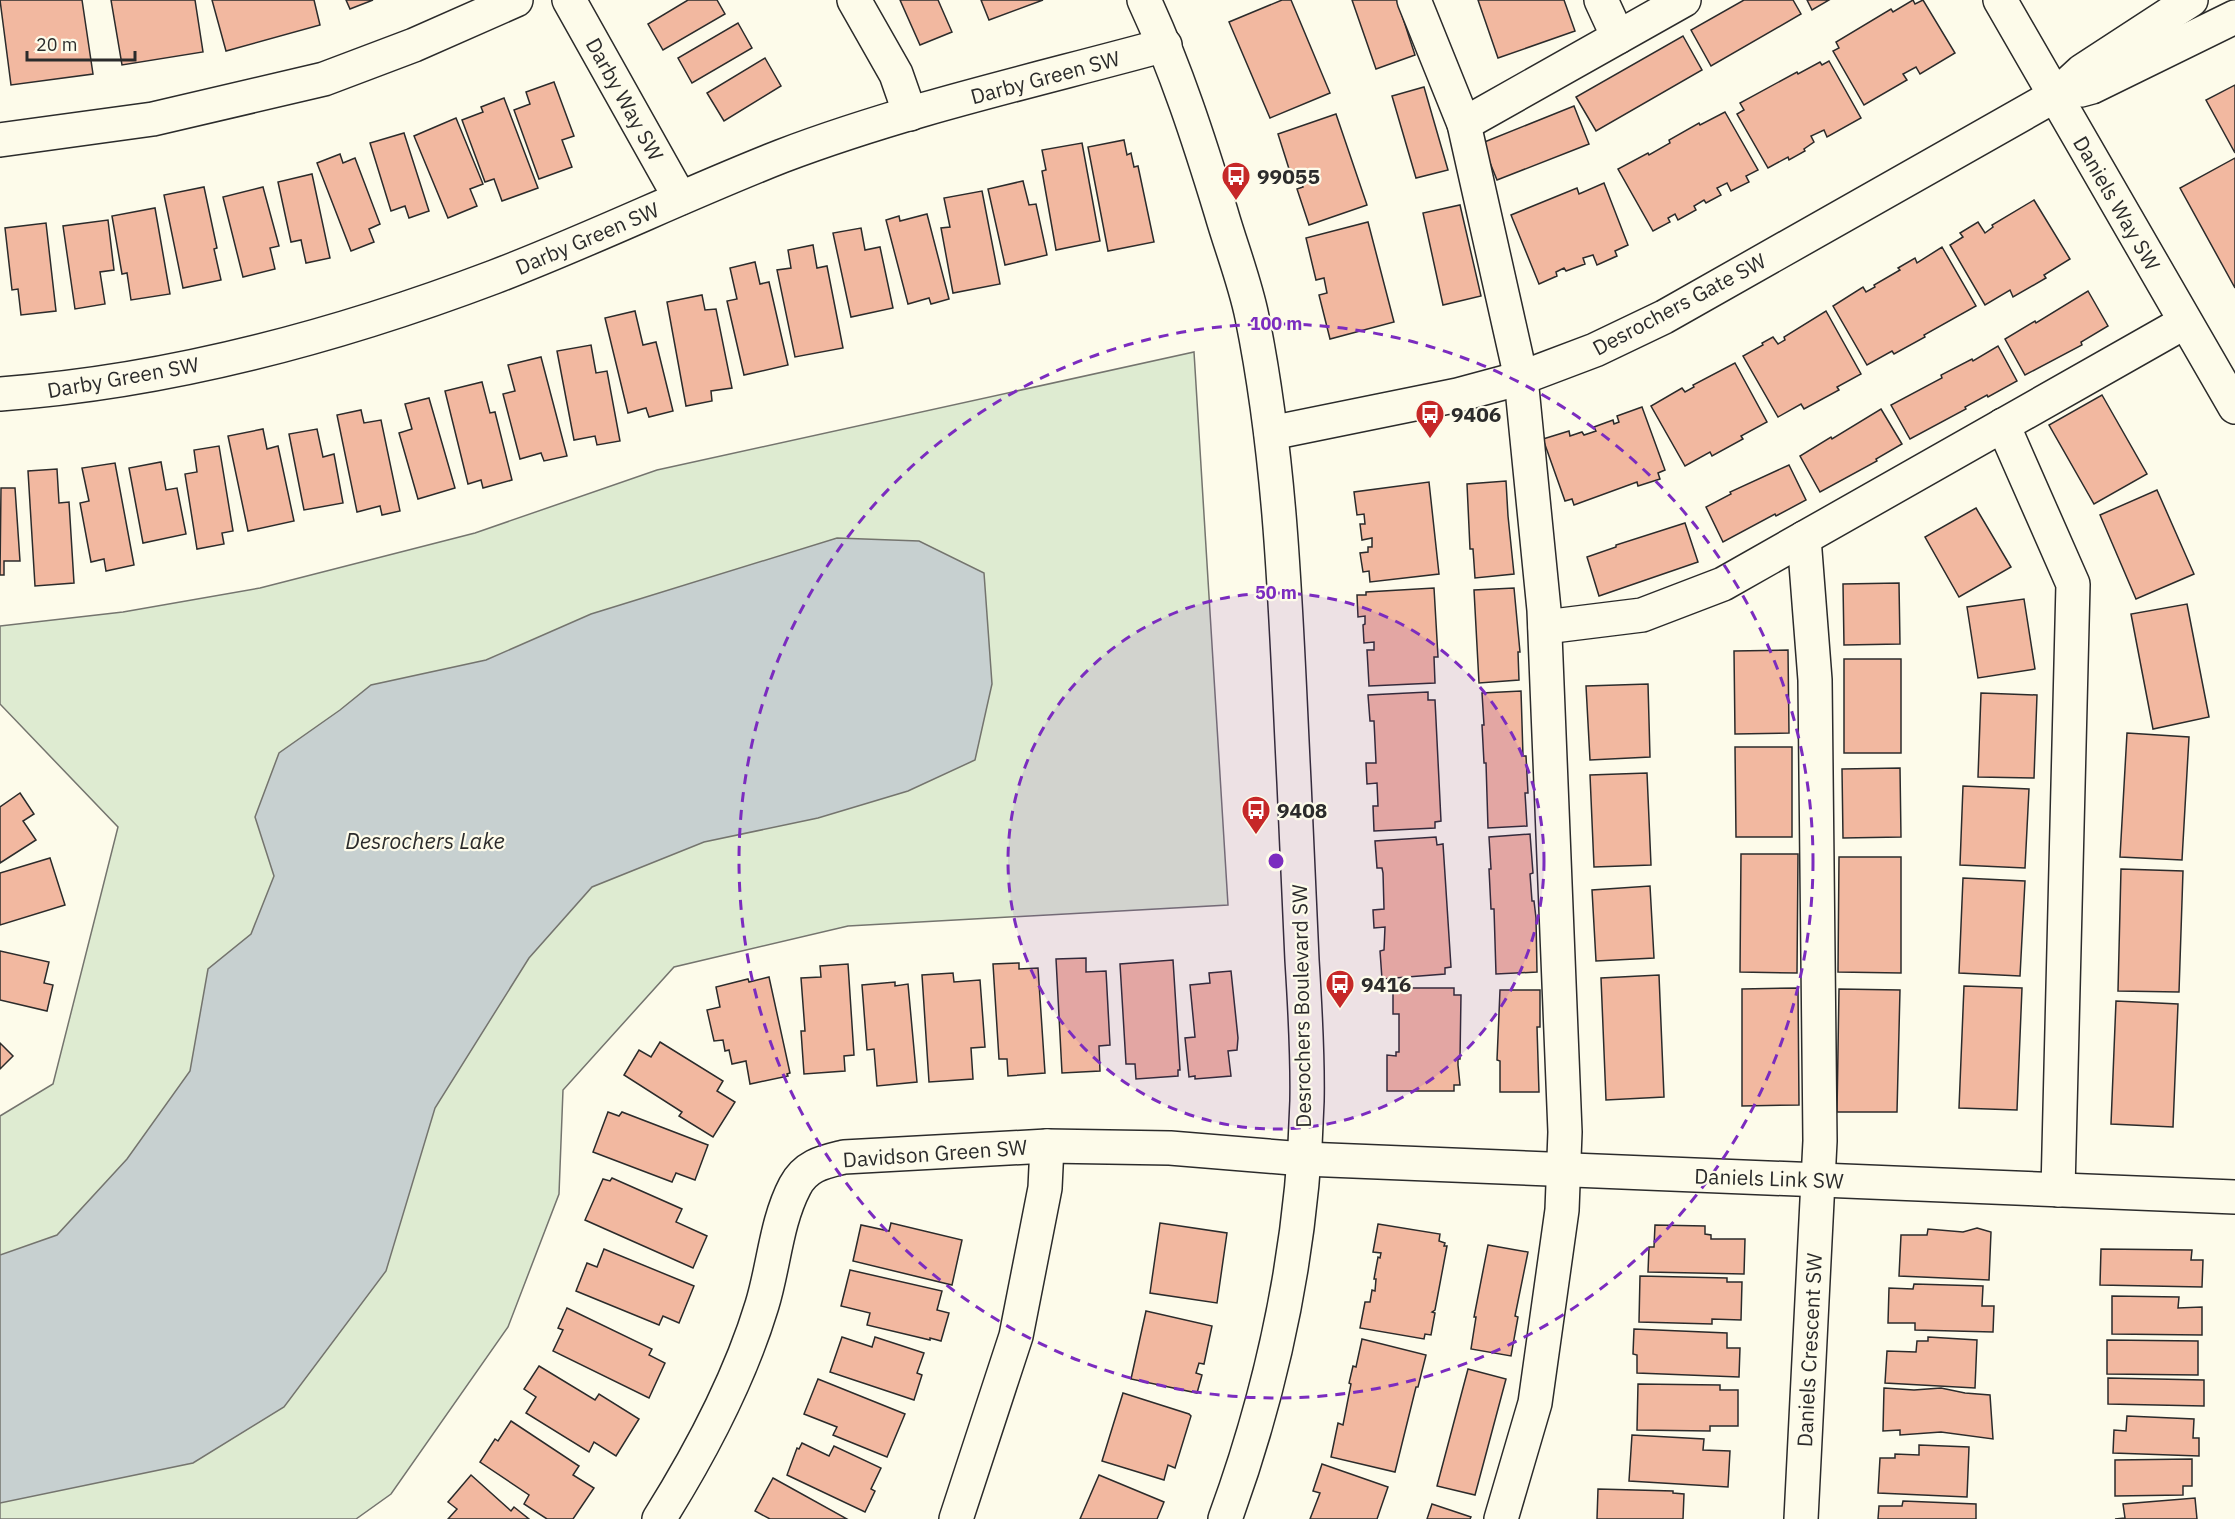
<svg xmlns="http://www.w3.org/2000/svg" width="2235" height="1519" viewBox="0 0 2235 1519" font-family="'IBM Plex Sans',sans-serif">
<rect width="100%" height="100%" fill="#fdfbea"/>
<path fill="#deebd1" stroke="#74746e" stroke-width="1.5" d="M1194,352L1228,905L848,926L674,967L563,1090L559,1194L508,1327L391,1494L356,1519H0V1116L53,1084L118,827L0,704V626L123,612L260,588L475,533L657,470Z"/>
<path fill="#c7d0d0" stroke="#74746e" stroke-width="1.5" d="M837,538L919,541L984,573L992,684L975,760L908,791L818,818L704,842L592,887L529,958L435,1108L386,1271L284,1407L193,1463L0,1503V1255L57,1235L127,1159L190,1071L208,969L251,934L274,876L255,817L279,753L340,710L371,685L486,660L591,614Z"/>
<g fill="#f2b8a0" stroke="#2b2b2b" stroke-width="1.5">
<path d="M0,0H82L93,74L11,85Z"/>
<path d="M111,0H195L203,52L122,65Z"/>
<path d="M212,0H314L320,25L226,51Z"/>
<path d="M346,0H373L350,9Z"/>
<path d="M688,0H717L725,14L663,50L648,24Z"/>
<path d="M900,0H938L952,32L920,45Z"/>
<path d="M981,0H1043L989,20Z"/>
<path d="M1282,0H1291L1330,93L1270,118L1229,22Z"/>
<path d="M1352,0H1397L1415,55L1376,69Z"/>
<path d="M1478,0H1564L1575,31L1498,58Z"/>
<path d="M1744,0H1793L1801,14L1711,66L1691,30Z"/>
<path d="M1807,0H1829L1812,10Z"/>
<path d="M1913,0L1915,4L1923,0L1955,53L1920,74L1916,67L1903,74L1907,80L1864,105L1833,51L1839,48L1836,42L1891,9L1893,12Z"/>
<path d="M738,23L752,48L692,83L678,58Z"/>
<path d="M1683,36L1702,70L1596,131L1576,97Z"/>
<path d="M765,58L781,86L724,121L707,93Z"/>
<path d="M1829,61L1861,118L1827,137L1824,130L1811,136L1814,142L1804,149L1805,151L1789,160L1788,157L1768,168L1737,114L1744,110L1740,103L1797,72L1798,74L1820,62L1822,65Z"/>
<path d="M554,82L574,136L562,140L572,167L539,179L514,110L530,104L526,92Z"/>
<path d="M2235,85V153L2206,100Z"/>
<path d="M1424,87L1448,170L1416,178L1392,96Z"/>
<path d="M504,98L538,188L502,201L494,179L485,182L462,120L483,112L481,107Z"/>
<path d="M1574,106L1589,144L1497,180L1482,143Z"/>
<path d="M1725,112L1758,170L1746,176L1749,182L1731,191L1727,183L1717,188L1721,195L1706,203L1704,200L1694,206L1696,210L1678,220L1675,214L1668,218L1670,222L1653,231L1618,169L1648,153L1649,155L1670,143L1669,140L1699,123L1700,125Z"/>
<path d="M1336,114L1367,205L1309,225L1297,189L1303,187L1298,170L1290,172L1278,134Z"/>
<path d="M456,118L483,184L470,189L477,206L448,218L414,136Z"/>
<path d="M404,133L429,211L409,218L405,206L391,211L370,143Z"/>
<path d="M1124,140L1127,155L1131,153L1134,167L1138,166L1154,242L1108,251L1088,147Z"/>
<path d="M1082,143L1100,241L1056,250L1042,171L1046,170L1042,150Z"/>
<path d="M340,154L343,163L355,158L380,224L369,229L374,242L351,251L317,163Z"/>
<path d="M2235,158V288L2180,188Z"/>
<path d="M312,174L330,258L306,263L301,240L291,242L278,182Z"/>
<path d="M1023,181L1029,205L1036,204L1047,255L1005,265L988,189Z"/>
<path d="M1604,183L1628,245L1615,251L1617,256L1597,265L1593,255L1583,258L1585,264L1566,271L1564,268L1556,272L1557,276L1539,284L1511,215L1577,188L1579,194Z"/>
<path d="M204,187L217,248L214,249L221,280L183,288L164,195Z"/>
<path d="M263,187L279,246L270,248L275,269L243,277L223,197Z"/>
<path d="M982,191L1000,284L953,293L941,228L950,227L944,198Z"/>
<path d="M2034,200L2070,259L2044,275L2046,278L2013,297L2010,290L1985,305L1950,245L1963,237L1960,233L1978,222L1985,233L1993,227L1992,225Z"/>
<path d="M1460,205L1481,296L1443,305L1423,213Z"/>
<path d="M155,208L170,294L131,300L127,273L122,274L112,216Z"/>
<path d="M927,214L949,299L931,304L929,298L908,304L886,220L899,216L900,221Z"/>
<path d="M108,220L114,270L100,272L105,304L75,309L63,226Z"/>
<path d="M1368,222L1394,322L1330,339L1319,295L1327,293L1324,278L1316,280L1306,238Z"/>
<path d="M46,223L56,311L21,315L18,289L12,290L5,228Z"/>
<path d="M861,228L865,250L880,247L893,308L851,317L833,233Z"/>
<path d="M813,245L817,268L827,266L843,348L795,357L777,270L791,268L788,250Z"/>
<path d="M1942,247L1976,306L1924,335L1925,337L1894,354L1892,351L1867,365L1833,306L1863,287L1866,292L1875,287L1874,285L1900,270L1898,268L1915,258L1917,263Z"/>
<path d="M755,262L760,284L769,282L788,365L744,375L727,301L737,299L730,268Z"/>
<path d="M2088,291L2108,326L2081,342L2082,345L2025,375L2005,339L2035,321L2036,323Z"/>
<path d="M702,295L705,310L716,309L732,388L711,391L712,401L686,406L667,302Z"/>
<path d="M635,311L643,345L656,342L673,411L649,417L646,408L628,413L605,318Z"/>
<path d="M1826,311L1861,374L1837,387L1839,390L1804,409L1801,404L1778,417L1743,356L1763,345L1762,343L1773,337L1778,344L1785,340L1784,337Z"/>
<path d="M591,345L596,373L607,371L620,441L597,445L595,436L574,440L557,351Z"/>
<path d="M1998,346L2017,381L1988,397L1987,395L1965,407L1966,409L1910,439L1891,405L1942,378L1941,375L1972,359L1973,361Z"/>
<path d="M541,357L567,456L544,461L541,453L520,459L503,394L515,391L508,365Z"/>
<path d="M1735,363L1767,422L1741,436L1743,439L1712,456L1710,452L1685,466L1651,406L1682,388L1685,392L1694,387L1693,385Z"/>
<path d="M482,382L490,413L495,412L512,480L483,488L481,480L468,484L445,391Z"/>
<path d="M2102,395L2147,474L2094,504L2049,425Z"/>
<path d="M429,398L455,488L418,499L399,433L412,429L405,404Z"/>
<path d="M1642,407L1665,470L1658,473L1660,479L1638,486L1637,482L1574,505L1572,499L1565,501L1543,439L1569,431L1570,436L1582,432L1584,435L1596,431L1594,427L1613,420L1614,424L1619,422L1617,416Z"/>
<path d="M1881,409L1902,444L1876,459L1877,461L1820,492L1800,456L1831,437L1832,439Z"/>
<path d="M361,410L364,423L381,420L400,511L382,515L380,506L357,512L337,415Z"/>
<path d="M263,429L267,449L278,446L294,521L248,531L228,436Z"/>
<path d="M317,429L323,457L334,454L343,503L304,510L289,434Z"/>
<path d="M219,446L233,531L222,533L224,544L197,549L185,474L197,472L194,450Z"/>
<path d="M161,462L166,490L177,488L186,534L143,543L129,468Z"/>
<path d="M115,463L134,565L106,571L104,559L91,562L80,503L89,501L82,468Z"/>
<path d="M1789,465L1806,500L1776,516L1775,514L1723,542L1706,507L1731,494L1730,492Z"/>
<path d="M57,469L59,503L69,502L74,583L35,586L28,471Z"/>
<path d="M1506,481L1508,516L1514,574L1475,578L1473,549H1470L1467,484Z"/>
<path d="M1429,482L1439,574L1370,582L1369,571L1363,572L1360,553L1368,552V547H1372V538L1362,540L1360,524H1365L1364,514L1357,515L1354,492Z"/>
<path d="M1,488H15L20,561H4V575H0Z"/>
<path d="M2157,490L2194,574L2136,599L2100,515Z"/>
<path d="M1976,508L2011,567L1959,597L1925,537Z"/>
<path d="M1685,523L1698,562L1599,596L1587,557L1616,547V545Z"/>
<path d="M1899,583L1900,644L1844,645L1843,584Z"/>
<path d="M1434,588L1438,657H1434L1435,683L1369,686L1367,650H1374V642L1364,643L1363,625L1365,624V616L1358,617L1357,595H1366V592Z"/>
<path d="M1514,588L1520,652H1518L1519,680L1479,683L1474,590Z"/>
<path d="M2024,599L2035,669L1978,678L1967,607Z"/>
<path d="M2187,604L2209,717L2153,729L2131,614Z"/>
<path d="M1788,650L1789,733L1735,734L1734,651Z"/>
<rect x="1844" y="659" width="57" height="94"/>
<path d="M1648,684L1650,757L1590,760L1586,686Z"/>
<path d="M1521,691L1523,756H1526L1528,793H1525L1527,826L1488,828L1486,763H1484L1482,725H1484L1482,693Z"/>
<path d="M1428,692V700H1435L1441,821L1435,822V828L1374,831L1373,806H1378L1377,783L1367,784L1366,763H1376L1374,721H1370L1368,695Z"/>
<path d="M1981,693L2037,695L2034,778L1978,777Z"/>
<path d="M2127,733L2189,737L2182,860L2120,857Z"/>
<path d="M1735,747H1792V837H1736Z"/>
<path d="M1900,768L1901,837L1843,838L1842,769Z"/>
<path d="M1647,773L1651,865L1594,867L1590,775Z"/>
<path d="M1963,786L2029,789L2025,868L1960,865Z"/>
<path d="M20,793L34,814L23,821L36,840L0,863V807Z"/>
<path d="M1530,834L1533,873L1530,874L1532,901H1534L1536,918L1537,972L1496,974L1494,909H1491L1489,869H1491L1489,837Z"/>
<path d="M1436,837L1437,845L1443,844L1451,967L1445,968V974L1382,979L1380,951L1384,950L1385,927L1374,928L1373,910L1384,909L1383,873L1382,868H1377L1375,841Z"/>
<path d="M1741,854H1798L1797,973L1740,972Z"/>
<path d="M1839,857H1901V973L1838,972Z"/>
<path d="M50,858L65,905L0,925V873Z"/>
<path d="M2121,869L2183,871L2179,992L2118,991Z"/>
<path d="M1963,878L2025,881L2020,976L1959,973Z"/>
<path d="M1650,886L1654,958L1596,961L1592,890Z"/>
<path d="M0,951L49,962L44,983L53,985L47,1011L0,1000Z"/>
<path d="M1086,958V972L1106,971L1110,1045L1099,1046L1100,1071L1062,1073L1056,959Z"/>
<path d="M1173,960L1180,1070H1178V1076L1136,1079L1135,1064H1126L1120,964Z"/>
<path d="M1019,963V969L1038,968L1045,1073L1008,1076L1007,1059H999L993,964Z"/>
<path d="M848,964L854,1055L844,1056L845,1071L804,1074L801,1031H805L801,978L821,977L820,966Z"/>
<path d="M1231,971L1238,1038L1237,1050L1228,1051L1231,1076L1195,1079V1076L1189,1077L1185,1038L1195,1037L1190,985L1210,983L1209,973Z"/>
<path d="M953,973L954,982L980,980L985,1047L971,1048L973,1079L929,1082L922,975Z"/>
<path d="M1659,975L1664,1097L1606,1100L1601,978Z"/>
<path d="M769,977L790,1073L787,1074L788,1076L750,1084L746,1061L732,1064L729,1050L725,1051L723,1040L714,1041L707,1010L720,1007L716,987L748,979L749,982Z"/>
<path d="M895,982V986L908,984L917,1082L877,1086L874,1049L867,1050L862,985Z"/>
<path d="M1964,986L2022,988L2017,1110L1959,1108Z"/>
<path d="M1393,988H1454V995H1461L1460,1059H1458V1065L1460,1085H1454V1091H1387V1055L1396,1056V1052H1399V1014H1393Z"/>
<path d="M1798,988L1799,1105L1742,1106V989Z"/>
<path d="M1839,989L1900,990L1897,1112H1837Z"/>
<path d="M1500,990H1540V1027H1537L1539,1092H1500V1061L1497,1060Z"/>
<path d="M2116,1001L2178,1004L2173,1127L2111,1124Z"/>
<path d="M660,1042L723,1081L717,1091L735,1102L713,1137L679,1116L682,1112L624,1075L639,1050L651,1057Z"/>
<path d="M0,1043L13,1056L0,1069Z"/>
<path d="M608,1112L619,1116L622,1112L708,1145L695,1180L676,1173L672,1182L593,1152Z"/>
<path d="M612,1178L682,1209L676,1222L707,1236L693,1268L585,1220L603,1179L610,1181Z"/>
<path d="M891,1223L962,1240L952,1285L853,1261L861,1225L889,1231Z"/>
<path d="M1160,1223L1227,1233L1217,1303L1150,1293Z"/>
<path d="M1378,1224L1440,1234L1439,1241L1445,1243L1444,1246H1447L1435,1310L1432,1312L1435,1313L1431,1335L1425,1334L1424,1339L1360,1328L1365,1302H1370L1372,1290L1375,1291L1376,1279H1374L1378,1257L1380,1258L1381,1253L1373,1252Z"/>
<path d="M1655,1225L1705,1226V1234L1711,1235V1239H1745L1744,1274L1648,1272L1649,1247H1654Z"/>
<path d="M1977,1228L1991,1232L1989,1280L1899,1276L1901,1235H1927L1928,1229L1963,1232Z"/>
<path d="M1488,1245L1528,1252L1515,1316L1518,1317L1511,1356L1471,1349L1476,1317H1474Z"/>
<path d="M604,1249L694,1286L679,1323L663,1316L659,1325L576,1291L587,1263L597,1267Z"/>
<path d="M2101,1249L2192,1250L2191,1260H2203L2202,1287L2100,1285Z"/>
<path d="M850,1270L942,1291L937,1310L949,1313L941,1341L930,1338V1340L867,1325L870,1313L841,1306Z"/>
<path d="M1640,1276L1727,1278V1282H1742L1741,1320L1712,1319V1324L1639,1322Z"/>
<path d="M1914,1284L1983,1286L1982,1306H1994L1993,1332L1915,1330V1323H1888L1889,1288L1913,1289Z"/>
<path d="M2112,1296L2179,1297L2178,1308L2202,1307V1335L2112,1334Z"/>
<path d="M567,1308L652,1349L649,1355L665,1363L649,1398L553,1351L563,1330L558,1328Z"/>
<path d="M1146,1311L1212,1326L1204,1364L1199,1363L1196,1373L1202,1375L1197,1393L1131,1379Z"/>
<path d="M1634,1329L1727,1333V1348H1740L1739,1377L1637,1373V1355L1633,1354Z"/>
<path d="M842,1337L872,1347L875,1337L924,1353L917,1373L922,1375L914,1400L830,1372Z"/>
<path d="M1928,1337L1977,1340L1975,1388L1885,1383L1887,1351L1916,1352L1917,1341H1928Z"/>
<path d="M1362,1339L1426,1355L1418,1387H1416L1395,1472L1331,1457L1338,1423L1343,1425L1351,1384L1349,1383L1353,1366L1356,1367Z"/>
<path d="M2107,1340L2198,1341V1375L2107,1374Z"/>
<path d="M539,1366L595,1400L599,1394L639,1419L616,1456L594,1442L589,1452L526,1413L536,1397L524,1389Z"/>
<path d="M1468,1369L1506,1379L1475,1495L1437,1486Z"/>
<path d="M2108,1378L2204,1380V1406L2108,1404Z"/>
<path d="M818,1379L905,1414L887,1457L833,1435L837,1427L804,1414Z"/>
<path d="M1638,1384L1720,1385V1390H1738V1426H1710V1431L1637,1430Z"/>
<path d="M1884,1388L1914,1390L1941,1388L1965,1393L1990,1395L1993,1439L1941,1432L1900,1435V1430L1883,1431Z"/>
<path d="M1123,1393L1189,1414L1191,1416L1175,1468L1168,1465L1164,1480L1102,1461Z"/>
<path d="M2127,1416L2194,1419L2193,1438H2199V1456L2113,1453L2114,1430L2126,1431Z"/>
<path d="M511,1421L579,1466L573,1475L594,1488L573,1519H547L524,1504L529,1495L480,1462L495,1439L498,1441Z"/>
<path d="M1632,1435L1704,1439L1703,1450L1730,1451L1728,1487L1629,1481Z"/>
<path d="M802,1443L829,1456L834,1446L881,1468L871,1489L875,1491L865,1512L787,1475L797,1448L799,1449Z"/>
<path d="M1919,1445L1969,1447L1967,1497L1878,1493L1880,1458H1895V1454L1919,1455Z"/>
<path d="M2192,1459V1486H2183V1495L2115,1496V1460Z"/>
<path d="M1322,1464L1388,1487L1377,1519H1310L1320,1493L1313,1491Z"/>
<path d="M471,1475L511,1511L514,1507L529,1519H448L457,1509L448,1502Z"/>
<path d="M1099,1475L1164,1502L1157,1519H1080Z"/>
<path d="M773,1478L847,1519H770L755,1511Z"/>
<path d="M1598,1489L1673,1491V1493L1684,1494L1683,1519H1597Z"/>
<path d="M2195,1498L2197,1519H2115L2125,1518L2123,1504Z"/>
<path d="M1903,1501L1976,1504V1519H1878L1879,1506H1902Z"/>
<path d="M1432,1504L1471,1517L1470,1519H1427Z"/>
</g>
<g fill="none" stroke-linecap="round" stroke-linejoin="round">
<g stroke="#2b2b2b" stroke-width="36">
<g id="minor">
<path d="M569,0L680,198"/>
<path d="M854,0L896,74L910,114"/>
<path d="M1144,0C1176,69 1199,140 1221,212C1231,247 1245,282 1252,317C1283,470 1286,626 1294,782C1297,841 1299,901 1302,960C1305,1007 1308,1054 1307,1101C1303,1243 1274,1385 1225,1519"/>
<path d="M1414,0L1464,124L1521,378L1544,610L1565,1132L1562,1210L1535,1403L1501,1519"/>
<path d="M1601,0L1618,37"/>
<path d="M2000,0L2235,407"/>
<path d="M2081,90L2092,87L2235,17"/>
<path d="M1464,124L1684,0"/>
<path d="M0,140L153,119L324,79L414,45L516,0"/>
<path d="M0,394C166,382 338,336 494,277C591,240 685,194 782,156C906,109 1037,80 1165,45"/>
<path d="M2003,425L2073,584L2058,1190"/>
<path d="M1271,433L1458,395L1521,378L1595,350L1664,317L2056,95L2082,71L2191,0"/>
<path d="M1545,627L1642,615L1723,584L2185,322"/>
<path d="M659,1519C701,1452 739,1381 762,1305C774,1266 776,1222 795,1186C806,1165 824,1162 844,1157L1047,1146L1170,1148L1304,1159L2235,1197"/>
<path d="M956,1519L1016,1336L1045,1188L1047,1146"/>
<path d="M1801,1519L1820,1141L1815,680L1804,538"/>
</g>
</g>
<use href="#minor" stroke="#fdfbea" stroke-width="33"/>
</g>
<circle cx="1276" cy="861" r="268" fill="#7b2cbf" fill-opacity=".12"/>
<g fill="none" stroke="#7b2cbf" stroke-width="3" stroke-dasharray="10 8">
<circle cx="1276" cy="861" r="268"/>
<circle cx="1276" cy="861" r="537"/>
</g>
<defs>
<g id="bus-pin" transform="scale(1.5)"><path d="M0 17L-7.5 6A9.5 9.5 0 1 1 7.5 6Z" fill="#c62828" stroke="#fdfbea"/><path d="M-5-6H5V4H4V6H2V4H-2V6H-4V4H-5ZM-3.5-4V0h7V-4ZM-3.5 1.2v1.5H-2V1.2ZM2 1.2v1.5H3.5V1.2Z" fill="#fff"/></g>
</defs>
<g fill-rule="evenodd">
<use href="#bus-pin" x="1236" y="176"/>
<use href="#bus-pin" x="1430" y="414"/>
<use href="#bus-pin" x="1256" y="810"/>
<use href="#bus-pin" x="1340" y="984"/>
</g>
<g text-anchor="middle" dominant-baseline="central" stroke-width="4.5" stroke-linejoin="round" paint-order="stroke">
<g font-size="21" fill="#2b2b2b" stroke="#fdfbea">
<text transform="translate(1045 77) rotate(-15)">Darby Green SW</text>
<text transform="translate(625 99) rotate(61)">Darby Way SW</text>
<text transform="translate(2117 203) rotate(60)">Daniels Way SW</text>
<text transform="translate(587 238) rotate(-23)">Darby Green SW</text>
<text transform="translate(1679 304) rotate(-28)">Desrochers Gate SW</text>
<text transform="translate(123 377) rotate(-10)">Darby Green SW</text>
<text transform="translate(1301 1006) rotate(-91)">Desrochers Boulevard SW</text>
<text transform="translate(935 1153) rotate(-4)">Davidson Green SW</text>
<text transform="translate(1769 1178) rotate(2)">Daniels Link SW</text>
<text transform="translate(1809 1350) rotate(-87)">Daniels Crescent SW</text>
</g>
<g font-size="21" font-weight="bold" fill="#2b2b2b" stroke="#fdfbea" text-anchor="start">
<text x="1257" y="176">99055</text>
<text x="1451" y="414">9406</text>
<text x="1277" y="810">9408</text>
<text x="1361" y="984">9416</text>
</g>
<g font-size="22" font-style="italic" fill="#2b2b2b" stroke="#fdfbea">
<text x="425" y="840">Desrochers Lake</text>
</g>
</g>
<circle cx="1276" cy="861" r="9" fill="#7b2cbf" stroke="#fdfbea" stroke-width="3"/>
<g font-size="18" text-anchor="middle" font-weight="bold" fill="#7b2cbf" stroke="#fdfbea" stroke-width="4.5" stroke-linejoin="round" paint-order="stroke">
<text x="1276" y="330">100 m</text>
<text x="1276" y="599">50 m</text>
</g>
<path d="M27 51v9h108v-9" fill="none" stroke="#2b2b2b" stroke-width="3"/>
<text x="36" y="51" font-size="18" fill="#2b2b2b" stroke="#fdfbea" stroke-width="4.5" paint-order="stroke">20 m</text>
</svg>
